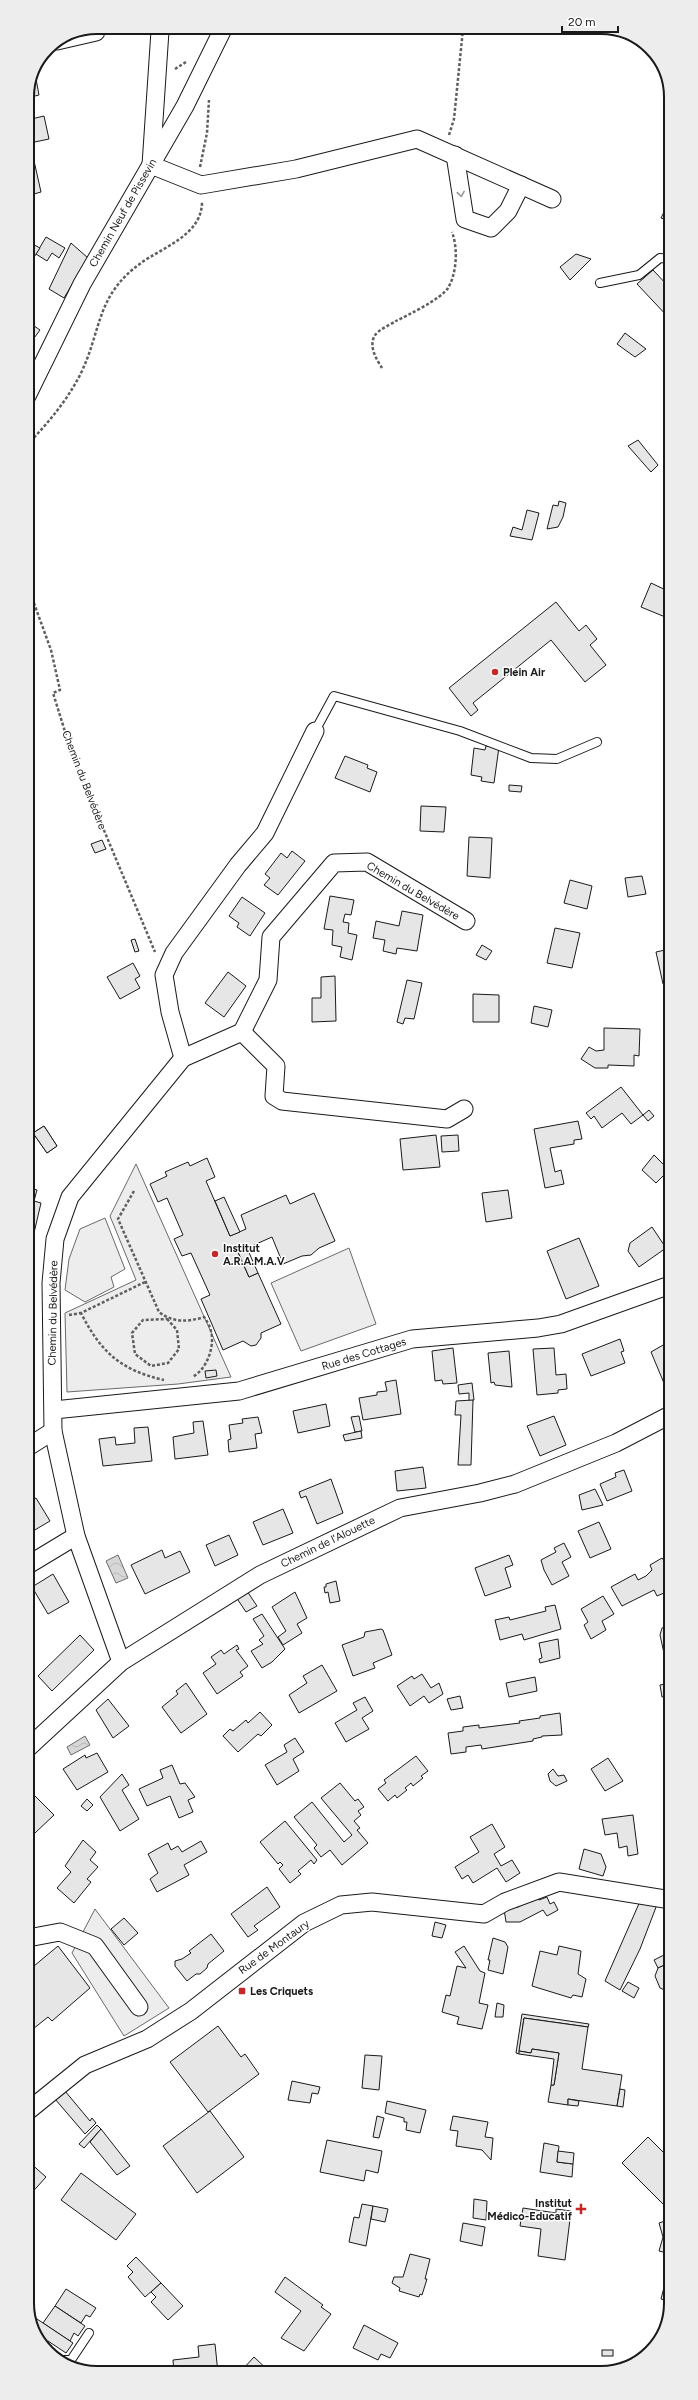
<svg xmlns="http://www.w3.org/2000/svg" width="698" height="2400" viewBox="0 0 698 2400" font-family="Figtree,sans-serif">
<defs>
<pattern id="water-waves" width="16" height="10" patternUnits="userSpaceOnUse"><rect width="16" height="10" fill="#d7d7d7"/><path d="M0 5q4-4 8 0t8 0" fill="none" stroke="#b8b8b8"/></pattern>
</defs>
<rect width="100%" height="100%" fill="#fff"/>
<g fill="#ededed" stroke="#6a6a6a">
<path d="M136,1164L231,1377L178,1384L67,1392L65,1313L136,1280L110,1216Z"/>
<path d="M105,1218L125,1269L111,1277L114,1287L85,1302L65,1290L69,1259L80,1229Z"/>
<path d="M349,1248L376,1324L301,1351L271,1283Z"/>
<path d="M95,1909L169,2008L124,2036L72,1953Z"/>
</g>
<g fill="url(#water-waves)" stroke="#6a6a6a">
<path d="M118,1555L128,1578L116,1583L106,1561Z"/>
<path d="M85,1736L90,1745L71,1755L67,1747Z"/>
</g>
<g fill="#e6e6e6" stroke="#1a1a1a">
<path d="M34,68L39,95L27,98L32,70Z"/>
<path d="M44,116L49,139L30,143L41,192L27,196V120Z"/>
<path d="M666,208L670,210V221L661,218Z"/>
<path d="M46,237L65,248L59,258L52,253L47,261L36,254Z"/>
<path d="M27,241L40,248L27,268Z"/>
<path d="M71,243L88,258L64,298L49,289Z"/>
<path d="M576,254L591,259L570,280L560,267Z"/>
<path d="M653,270L670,288L669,318L637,284Z"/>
<path d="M27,321L40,330L29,345L27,343Z"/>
<path d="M625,333L646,349L635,357L617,344Z"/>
<path d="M638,440L658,465L651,472L628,446Z"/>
<path d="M559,501L566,503L563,517L558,527L547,529L553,505L558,506Z"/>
<path d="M527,510L539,513L532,540L510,536L513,527L522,530Z"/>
<path d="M651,583L670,592V619L641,607Z"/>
<path d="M556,602L579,631L586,625L597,639L590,645L606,665L585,682L551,640L473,703L478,710L471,716L449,688Z"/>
<path d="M27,700H31V722L33,723L34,734H28V751H27Z"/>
<path d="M486,746L499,747L494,783L481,781L482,777L471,775L474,748L485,750Z"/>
<path d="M345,756L368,765L367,768L377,772L370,792L335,778Z"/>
<path d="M509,785L522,786L521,792L509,791Z"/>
<path d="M421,806L446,807L444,832L420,831Z"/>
<path d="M469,837L492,838L490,878L467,876Z"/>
<path d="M102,840L106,849L95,853L91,844Z"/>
<path d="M292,851L305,861L278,895L264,885L270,878L265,874L281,853L287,858Z"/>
<path d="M642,876L646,894L628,897L625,878Z"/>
<path d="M570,880L592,886L587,909L564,903Z"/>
<path d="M330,896L354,900L351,915L345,914L343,922L349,923L348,933L357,935L352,960L340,957L342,947L332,945L333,930L324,929Z"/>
<path d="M242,897L265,913L250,936L237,927L239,923L229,916Z"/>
<path d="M402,911L423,915L417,951L397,948L396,954L383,951L385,940L373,938L376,921L399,926Z"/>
<path d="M555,928L580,933L572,968L547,963Z"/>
<path d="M135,939L139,951L135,952L131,940Z"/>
<path d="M482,945L492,951L486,960L476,955Z"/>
<path d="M670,945V982L663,984L656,952L665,950V946Z"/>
<path d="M133,963L140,976L135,979L140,988L120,999L107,977Z"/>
<path d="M228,972L246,986L224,1017L205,1003Z"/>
<path d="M335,976L336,1021L312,1022V998H321V977Z"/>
<path d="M407,980L422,983L414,1019L405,1018L403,1024L397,1022Z"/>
<path d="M473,994L499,995V1022H473Z"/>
<path d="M534,1006L552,1010L548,1027L531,1023Z"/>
<path d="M604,1028L640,1029L639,1056L634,1055V1066L608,1065V1068H595L581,1059L589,1047L596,1051L604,1050Z"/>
<path d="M621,1087L643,1115L631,1124L622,1113L602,1128L594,1116L591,1119L586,1113Z"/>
<path d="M649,1110L654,1116L648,1121L643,1115Z"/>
<path d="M578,1121L582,1139L574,1140V1144L550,1148L555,1172L561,1170L564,1184L545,1188L534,1129Z"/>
<path d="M44,1126L57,1146L47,1153L33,1133Z"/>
<path d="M44,1126L57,1146L47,1153L33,1133Z"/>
<path d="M436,1135L440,1167L403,1170L400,1139Z"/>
<path d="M458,1135L459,1151L442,1152L441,1136Z"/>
<path d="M654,1155L666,1167L670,1163V1173L668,1171L656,1183L642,1170Z"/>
<path d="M207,1158L215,1177L206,1181L230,1236L246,1229L241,1215L286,1195L290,1204L314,1193L335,1241L319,1248L311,1255L302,1256L283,1264L272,1237L238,1252L249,1277L258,1273L281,1324L261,1333V1338L256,1345L251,1346L243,1341L223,1350L201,1299L210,1295L191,1253L182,1256L174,1239L183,1235L167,1198L158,1202L150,1184L167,1176L165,1172L188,1162L190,1166Z"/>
<path d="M28,1187L37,1190L34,1201L41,1203L34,1233L28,1231Z"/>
<path d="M508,1190L512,1218L486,1222L482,1193Z"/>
<path d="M224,1197L240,1232L230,1236L215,1201Z"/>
<path d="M652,1227L666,1248L639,1267L628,1251L630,1243Z"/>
<path d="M579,1238L599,1286L566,1299L547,1251Z"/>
<path d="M247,1248L258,1273L249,1277L238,1252Z"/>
<path d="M620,1339L624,1351L621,1352L625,1363L591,1376L582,1354Z"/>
<path d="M670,1341V1386L666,1388L651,1352Z"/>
<path d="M453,1348L457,1383L443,1384L442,1380L435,1381L432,1351Z"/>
<path d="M554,1348L556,1375L566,1374L567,1389L558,1390V1393L537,1395L533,1349Z"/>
<path d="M509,1351L512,1387L495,1385L494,1382L491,1383L488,1353Z"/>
<path d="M216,1370L217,1376L206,1378L205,1371Z"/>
<path d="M396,1380L401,1414L363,1420L359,1398L377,1395V1392L387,1391L385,1382Z"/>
<path d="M472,1383L474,1400L469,1401V1393L459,1394L458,1385Z"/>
<path d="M473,1400L471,1465H458L461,1415H455L456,1401Z"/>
<path d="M326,1404L330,1426L298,1433L293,1411Z"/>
<path d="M359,1416L362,1431L355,1432L351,1417Z"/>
<path d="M554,1416L566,1445L540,1456L527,1426Z"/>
<path d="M258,1417L262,1433L255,1434L257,1448L229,1452L228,1440L231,1439L229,1425L243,1423L242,1419Z"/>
<path d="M203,1421L208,1455L175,1459L173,1437L194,1433L193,1422Z"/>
<path d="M148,1427L152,1461L103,1466L99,1439L115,1437L116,1445L135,1443L134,1428Z"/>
<path d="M361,1431L362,1438L345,1441L343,1435Z"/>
<path d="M423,1467L426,1488L397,1491L395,1471Z"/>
<path d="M624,1470L632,1491L607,1501L600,1484L616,1477L615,1473Z"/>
<path d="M331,1479L343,1513L317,1524L306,1496L301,1498L299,1492Z"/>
<path d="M595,1489L603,1505L582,1510L579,1495Z"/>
<path d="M36,1498L50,1521L28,1534V1503Z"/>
<path d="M283,1509L293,1533L263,1545L253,1522Z"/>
<path d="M599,1522L611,1549L590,1558L578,1531Z"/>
<path d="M229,1535L238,1555L215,1566L206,1545Z"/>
<path d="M564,1543L571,1557L562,1562L569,1576L552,1585L544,1570L541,1560L556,1552L554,1548Z"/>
<path d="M162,1550L165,1558L180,1551L190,1572L145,1594L131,1565Z"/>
<path d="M509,1555L513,1565L505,1568L511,1587L485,1596L475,1568Z"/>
<path d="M662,1558L668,1566L671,1565V1590L657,1596L654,1590L622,1606L611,1587L635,1574L638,1580L646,1576L652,1570L650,1565Z"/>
<path d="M53,1574L69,1602L48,1614L32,1587Z"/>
<path d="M336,1581L340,1601L330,1603L328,1592L325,1593L324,1587H326V1584Z"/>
<path d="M247,1591L257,1606L246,1612L236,1597Z"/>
<path d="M295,1592L307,1618L297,1624L302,1633L283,1645L278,1637L286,1631L272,1607Z"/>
<path d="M603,1596L614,1614L602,1621L606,1630L591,1639L584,1625L588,1622L581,1609Z"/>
<path d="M555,1605L561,1629L524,1640L522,1634L500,1640L495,1620L509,1617L510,1620L546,1611L545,1607Z"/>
<path d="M262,1614L285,1649L272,1662L262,1668L251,1651L263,1644L259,1640L264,1636L253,1619Z"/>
<path d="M669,1625H671V1674L669,1667H667L660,1635L662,1628Z"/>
<path d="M381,1629L383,1630L392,1655L373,1663L375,1668L353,1676L342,1645L364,1637L365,1632Z"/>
<path d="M80,1635L94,1650L52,1691L38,1676Z"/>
<path d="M558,1639L560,1658L540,1663L539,1659L542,1658L539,1643Z"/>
<path d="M237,1645L239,1649L236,1650L248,1666L240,1672L243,1676L217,1694L203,1673L216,1664L211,1657L221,1650L224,1654Z"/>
<path d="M322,1665L337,1691L299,1713L289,1695L307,1683L303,1676Z"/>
<path d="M422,1674L431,1688L439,1683L443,1694L429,1703L424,1696L410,1706L397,1686L412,1676L414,1679Z"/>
<path d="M535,1677L537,1691L509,1697L506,1683Z"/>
<path d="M186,1683L207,1714L181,1733L162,1707L178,1694L176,1691Z"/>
<path d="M671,1683V1695L662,1697L660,1685Z"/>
<path d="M460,1696L463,1708L451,1710L447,1699Z"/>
<path d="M365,1697L373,1711L362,1718L369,1729L346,1742L335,1723L357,1710L353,1703Z"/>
<path d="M108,1699L129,1726L113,1738L96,1710Z"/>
<path d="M260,1712L272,1725L261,1736L258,1734L238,1752L223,1736L230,1729L233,1731L246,1720L248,1723Z"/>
<path d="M560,1713L562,1735L542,1736V1737L533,1739V1741L482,1749L481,1745L466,1747V1752L451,1754L448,1733L463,1731V1727L479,1725V1728L520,1723L519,1721L540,1718V1716Z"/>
<path d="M295,1738L304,1752L293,1759L299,1771L277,1785L265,1765L287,1752L284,1745Z"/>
<path d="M97,1753L108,1772L77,1790L63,1769L85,1755L86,1758Z"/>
<path d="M416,1756L428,1771L421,1776L423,1778L413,1786L411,1783L405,1788L407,1790L397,1798L395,1795L388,1801L378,1789L386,1783L384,1780Z"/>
<path d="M608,1758L623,1781L605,1791L591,1769Z"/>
<path d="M172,1765L180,1784L185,1783L195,1797L188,1800L193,1812L179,1818L170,1796L147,1806L139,1789L163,1778L160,1770Z"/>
<path d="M553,1769L558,1776L564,1775L567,1781L556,1786L550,1781L548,1774Z"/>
<path d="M122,1774L129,1785L122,1790L139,1819L120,1831L100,1797Z"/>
<path d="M340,1783L355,1801L358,1799L364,1807L358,1811L361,1815L354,1821L360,1828L357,1830L368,1843L342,1865L330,1850L321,1857L314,1848L317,1845L294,1817L312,1802L344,1842L352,1835L321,1798Z"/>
<path d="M34,1795L54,1815L35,1833L30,1828L28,1831V1801Z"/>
<path d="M87,1799L93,1805L87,1811L81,1806Z"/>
<path d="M671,1803V1816L664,1812Z"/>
<path d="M633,1815L638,1854L628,1856L627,1846L619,1848L617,1833L605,1835L602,1819Z"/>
<path d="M285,1821L317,1860L314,1864L311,1860L298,1871L301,1874L290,1883L279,1869L283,1865L280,1862L278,1864L260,1842Z"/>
<path d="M492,1824L505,1847L494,1854L501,1866L512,1860L520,1873L506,1882L497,1868L473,1883L468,1875L462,1879L455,1867L479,1852L470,1837Z"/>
<path d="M83,1840L96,1852L90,1860L98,1867L87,1879L91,1882L74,1903L57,1888L71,1872L65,1866Z"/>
<path d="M201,1841L207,1852L184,1865L189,1875L157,1892L150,1879L158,1873L148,1854L168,1843L171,1850L178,1846L182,1852Z"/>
<path d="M584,1849L601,1854L606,1867L603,1876L579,1869Z"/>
<path d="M267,1887L280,1907L254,1926L258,1930L248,1937L231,1914Z"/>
<path d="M537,1897L539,1900L547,1897L550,1904L554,1902L558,1910L547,1916L543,1910L520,1922H506L504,1909L518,1907Z"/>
<path d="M641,1899L658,1902L640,1949L620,1990L605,1981Z"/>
<path d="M124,1918L138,1933L124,1945L111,1929Z"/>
<path d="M435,1922L446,1925L442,1938L432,1936Z"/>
<path d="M211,1934L224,1951L208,1964L207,1968L200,1974H196L187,1981L175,1966V1961L182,1959L191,1953L189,1951Z"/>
<path d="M493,1938L505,1942L508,1947L503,1974L488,1970L490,1960H488Z"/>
<path d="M58,1946L90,1988L52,2021L48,2017L33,2029L31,2027L28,2028V1971Z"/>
<path d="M464,1946L480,1971L485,1973L479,2003L488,2005L482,2029L457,2024L459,2017L442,2012L446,1995L450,1996L457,1966L466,1968L455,1952Z"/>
<path d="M559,1946L581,1951L578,1974L586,1979L582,1997L573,1995L571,1998L532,1986L540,1951L557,1955Z"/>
<path d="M666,1954L671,1962L658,1968L654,1960Z"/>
<path d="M671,1962V1991L669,1992L660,1988L655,1976L658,1968Z"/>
<path d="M628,1982L639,1988L634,1998L622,1991Z"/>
<path d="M497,2003L504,2005L503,2017H495Z"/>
<path d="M522,2014L589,2024L588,2027L524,2018L519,2054L516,2053Z"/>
<path d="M524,2018L588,2027L582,2069L622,2075L617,2106L568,2099V2105L548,2102L551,2085H554L559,2053L532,2049L531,2053L519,2051Z"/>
<path d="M218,2026L241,2057L245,2054L259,2074L208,2112L170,2062Z"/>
<path d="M532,2049L559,2053L554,2085H551L554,2059L519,2054V2051L531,2053Z"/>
<path d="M365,2055L382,2056L379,2090L362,2088Z"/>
<path d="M292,2081L320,2087L318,2094L312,2093L310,2103L288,2100Z"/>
<path d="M620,2089L625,2090L623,2107L617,2106Z"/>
<path d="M65,2091L90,2121L92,2118L96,2123L85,2134L55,2099Z"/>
<path d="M568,2099L579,2101L578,2106L568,2105Z"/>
<path d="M387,2101L426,2110L420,2133L406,2130L407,2122H404V2118L385,2113Z"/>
<path d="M210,2111L244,2157L197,2193L163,2146Z"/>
<path d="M377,2116L384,2118L379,2138L373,2137Z"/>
<path d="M453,2116L488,2122L485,2137L493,2138L491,2160L482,2150L456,2146L458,2131L450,2130Z"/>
<path d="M97,2125L101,2129L84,2148L79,2144Z"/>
<path d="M101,2129L130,2166L117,2175L90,2142Z"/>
<path d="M648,2137L671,2160V2215L669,2210L622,2163Z"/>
<path d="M327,2140L382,2151L378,2173L366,2170L364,2181L320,2172Z"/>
<path d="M544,2143L559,2146L557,2162L573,2164L572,2177L540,2172Z"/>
<path d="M558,2151L574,2153L573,2164L557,2162Z"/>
<path d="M28,2161L46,2177L28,2197Z"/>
<path d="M81,2173L136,2214L116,2240L61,2200Z"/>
<path d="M474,2199L487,2201L486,2220L473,2218Z"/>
<path d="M362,2204L373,2206L366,2246L349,2242L354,2217L359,2218Z"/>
<path d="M373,2206L388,2209L385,2222L371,2219Z"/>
<path d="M523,2208L556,2213V2209L571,2211L565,2260L538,2256L541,2229L520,2226Z"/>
<path d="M671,2219V2254L659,2251L663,2237L659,2223Z"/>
<path d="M463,2223L485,2227L482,2246L460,2241Z"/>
<path d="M410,2254L430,2259L425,2279H427L422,2295L420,2294L419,2297L399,2291L400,2288L392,2283L394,2277H403Z"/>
<path d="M136,2257L161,2283L145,2297L128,2277L133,2272L127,2266Z"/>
<path d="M671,2260V2302L661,2299Z"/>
<path d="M285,2277L323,2305L321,2307L331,2314L304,2351L281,2338L301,2311L275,2292Z"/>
<path d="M161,2283L183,2306L168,2320L151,2302L156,2297L151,2292Z"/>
<path d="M66,2289L96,2308L90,2317L86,2315L81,2323L55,2306Z"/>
<path d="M55,2306L85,2326L78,2336L74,2333L70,2341L43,2323Z"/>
<path d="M34,2317L73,2343L66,2353L48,2341L45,2346L31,2321Z"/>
<path d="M364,2325L398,2343L390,2358L381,2354L378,2360L353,2348Z"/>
<path d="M215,2344L218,2373H174L173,2360L199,2357L198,2346Z"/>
<rect x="602" y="2350" width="11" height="6"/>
<path d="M254,2357L270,2372H245L242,2370Z"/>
</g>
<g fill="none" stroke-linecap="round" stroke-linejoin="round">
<g stroke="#1a1a1a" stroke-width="10">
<g id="service">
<path d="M600,283L639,275L660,258L670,259"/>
<path d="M315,731L334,696L460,731L531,758L557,759L597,742"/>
<path d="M63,2360H71L89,2333"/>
</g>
</g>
<g stroke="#1a1a1a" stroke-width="19">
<g id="minor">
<path d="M160,31L151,165L201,185L296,169L417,139L552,199"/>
<path d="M57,41L96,32"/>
<path d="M455,155L465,219L491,228L508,211L521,185"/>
<path d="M27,396L82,284L185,106L222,31"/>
<path d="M242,1032L276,1066L274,1096L282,1101L447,1119L464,1109"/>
<path d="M183,1058L170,1012L164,975L174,953L238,865L265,833L315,731"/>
<path d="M54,1410L239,1391L412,1339L538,1328L561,1324L670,1285"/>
<path d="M28,1447L53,1431"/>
<path d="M28,1565L76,1536"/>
<path d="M121,1662L76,1536L53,1431L51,1283L55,1239L70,1197L183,1058L242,1032L268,980L271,937L334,863L367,862L466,921"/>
<path d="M28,1748L121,1662L260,1575L400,1508L480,1493L515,1484L616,1443L670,1415"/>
<path d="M28,1938L60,1932L95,1946L139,2007"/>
<path d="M28,2111L85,2065L147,2039L191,2011L304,1923L341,1905L372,1902L484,1914L505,1902L559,1882L671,1900"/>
</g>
</g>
<g stroke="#5f5f5f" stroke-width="2.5" stroke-dasharray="3 2" stroke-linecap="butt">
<path d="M175,69L186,62"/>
<path d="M449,135L454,119L463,29"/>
<path d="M200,167L207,133L209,100"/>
<path d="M382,368C377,360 369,348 374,337C377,330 390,325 396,321C408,315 441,299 448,288C457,273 458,248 452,232"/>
<path d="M27,445C48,423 66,402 80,375C102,331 95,296 141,263C163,247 202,235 202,202"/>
<path d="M27,584L51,650L60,690L53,693L72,754L155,952"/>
<path d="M134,1191L118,1219L159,1312C173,1323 188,1322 204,1317C207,1321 210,1326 211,1331C215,1346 207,1370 192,1377"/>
<path d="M145,1282L81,1313C101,1352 120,1370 164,1380"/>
<path d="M69,1315L81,1313"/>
<path d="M167,1319L177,1330L179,1349L168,1363L151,1366L135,1354L132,1333L143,1320Z"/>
</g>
<use href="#service" stroke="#fff" stroke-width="8"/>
<use href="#minor" stroke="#fff" stroke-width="17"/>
</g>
<defs><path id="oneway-chevron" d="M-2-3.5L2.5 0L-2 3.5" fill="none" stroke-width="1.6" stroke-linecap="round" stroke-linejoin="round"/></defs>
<use stroke="#989898" href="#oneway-chevron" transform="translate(461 194) rotate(81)"/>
<g fill="#c62828" stroke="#fff" stroke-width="1.5">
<circle cx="495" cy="672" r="4"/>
<circle cx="215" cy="1254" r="4"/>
<rect x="238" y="1987" width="8" height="8" rx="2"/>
<path d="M579 2203h4v4h4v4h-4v4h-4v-4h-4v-4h4z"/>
</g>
<g text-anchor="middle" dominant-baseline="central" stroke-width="3" stroke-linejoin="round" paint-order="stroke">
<g font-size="11" fill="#1a1a1a" stroke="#fff">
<text transform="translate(123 213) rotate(-60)">Chemin Neuf de Pissevin</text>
<text transform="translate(84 780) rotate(69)">Chemin du Belvédère</text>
<text transform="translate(413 891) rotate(30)">Chemin du Belvédère</text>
<text transform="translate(53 1313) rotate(-89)">Chemin du Belvédère</text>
<text transform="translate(364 1354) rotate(-17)">Rue des Cottages</text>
<text transform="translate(328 1542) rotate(-26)">Chemin de l'Alouette</text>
<text transform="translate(274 1947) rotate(-36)">Rue de Montaury</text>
</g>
<g font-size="11" font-weight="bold" fill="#1a1a1a" stroke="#fff" text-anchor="start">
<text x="503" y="672">Plein Air</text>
<text x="223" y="1248">Institut<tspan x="223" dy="13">A.R.A.M.A.V</tspan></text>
<text x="250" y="1991">Les Criquets</text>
<text x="572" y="2203" text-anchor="end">Institut<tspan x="572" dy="13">Médico-Educatif</tspan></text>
</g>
</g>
<path d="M0 0H698V2400H0ZM97 34H601A63 63 0 0 1 664 97V2303A63 63 0 0 1 601 2366H97A63 63 0 0 1 34 2303V97A63 63 0 0 1 97 34Z" fill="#ededed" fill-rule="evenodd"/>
<path fill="none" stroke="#1a1a1a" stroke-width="2" d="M97 34H601A63 63 0 0 1 664 97V2303A63 63 0 0 1 601 2366H97A63 63 0 0 1 34 2303V97A63 63 0 0 1 97 34Z"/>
<path d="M562 26v6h56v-6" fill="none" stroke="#1a1a1a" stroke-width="2"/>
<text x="568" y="26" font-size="12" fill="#1a1a1a" stroke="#ffffff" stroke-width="3" paint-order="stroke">20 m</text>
</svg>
